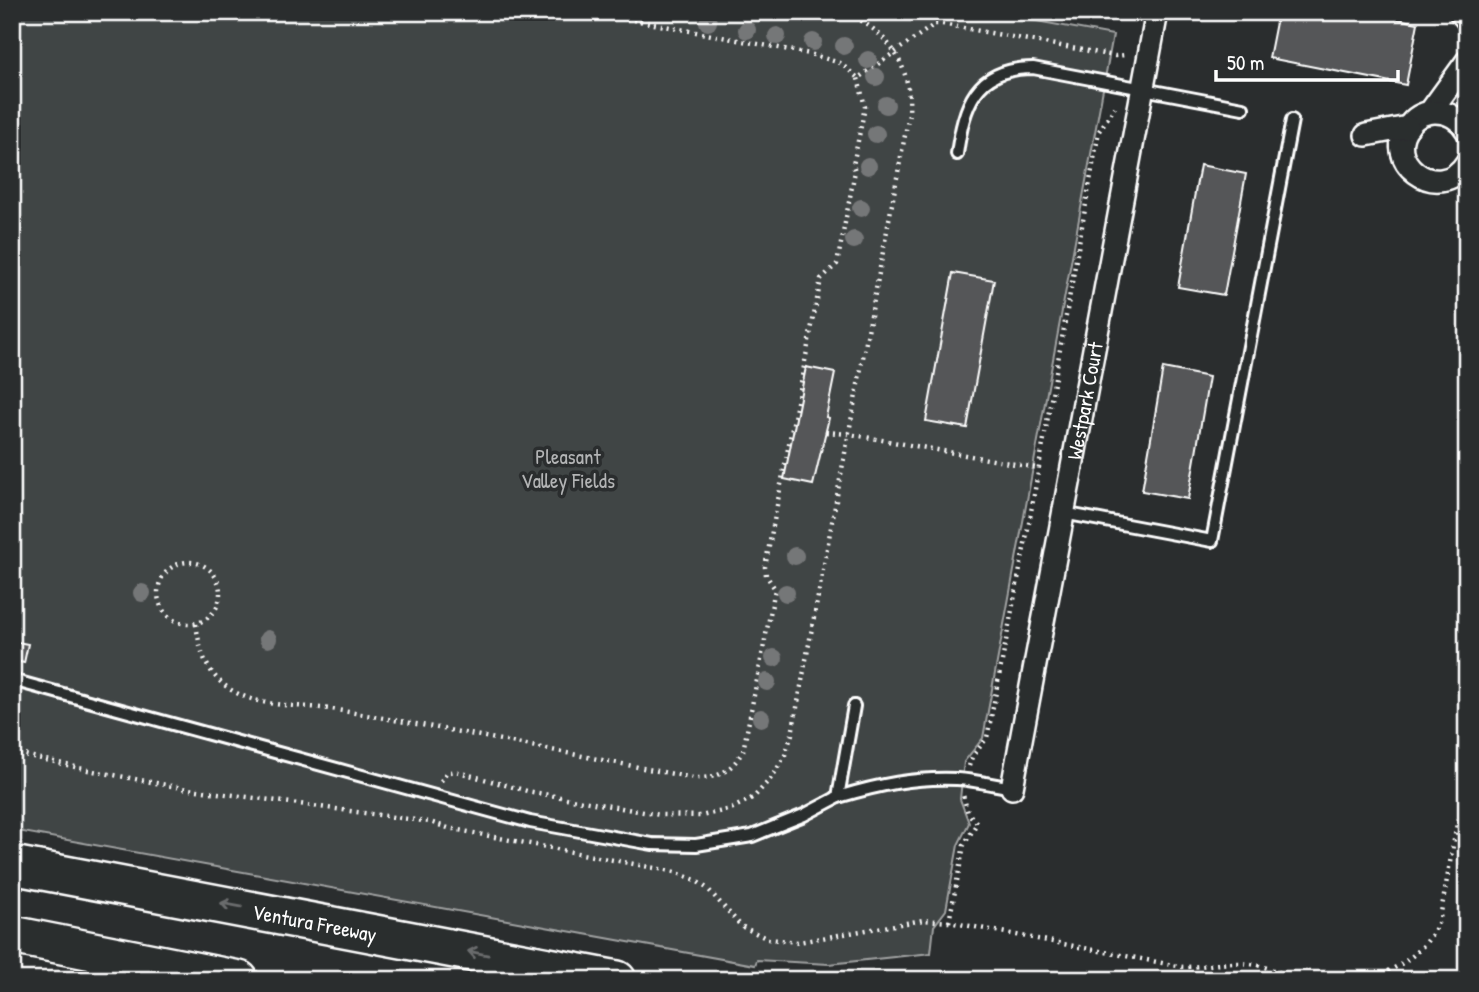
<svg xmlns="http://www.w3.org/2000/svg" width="1479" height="992" viewBox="0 0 1479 992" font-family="'Patrick Hand',sans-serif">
<rect width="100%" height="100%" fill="#2a2d2e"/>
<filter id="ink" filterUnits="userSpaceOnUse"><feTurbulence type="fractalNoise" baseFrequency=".0143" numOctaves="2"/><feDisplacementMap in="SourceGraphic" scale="14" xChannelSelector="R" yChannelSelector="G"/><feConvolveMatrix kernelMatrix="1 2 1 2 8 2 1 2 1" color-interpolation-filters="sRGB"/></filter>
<g filter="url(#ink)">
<path fill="#414445" stroke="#a0a2a2" stroke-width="2" d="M12,12H987L1113,35L983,738L964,762L960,799L969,823L958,845L946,910L934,926L931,953L829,964L757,960L755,965L12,830Z"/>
<g fill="#555758" stroke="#fff" stroke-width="2">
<path d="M1278,12H1362L1418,23L1406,85L1269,58Z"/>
<path d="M1200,165L1246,174L1224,295L1178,287Z"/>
<path d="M953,273L994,280L967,428L926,421Z"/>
<path d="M806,367L835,373L826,417L829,418L813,485L784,479Z"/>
<path d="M1163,368L1209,377L1188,499L1142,491Z"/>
<path d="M12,641L28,644L24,663L12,660Z"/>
</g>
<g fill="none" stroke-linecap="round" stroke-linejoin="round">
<g stroke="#fff" stroke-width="16">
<g id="service">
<path d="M957,154C964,105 975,68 1033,68L1243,108"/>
<path d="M1063,513L1212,541L1292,120"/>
<path d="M12,680L530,822L652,844L696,845L752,836L804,815L838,797"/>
<path d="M854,706L838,797C878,785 915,777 957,779C975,780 994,785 1012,788"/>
</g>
</g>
<g stroke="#fff" stroke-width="26">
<g id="minor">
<path d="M1460,12L1467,20"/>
<path d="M1430,112L1467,61"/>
<path d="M1467,131C1460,119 1449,112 1435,112C1426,112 1417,116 1411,123C1378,159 1439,207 1467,162"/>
<path d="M1366,135L1408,127"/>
<path id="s1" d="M1012,788L1157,12"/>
</g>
</g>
<g stroke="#fff" stroke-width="42">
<g id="motorway">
<path id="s2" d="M12,865L617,980"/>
<path d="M12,935L239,980"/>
</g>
</g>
<g stroke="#fff" stroke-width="4.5" stroke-dasharray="2 5" stroke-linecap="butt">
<path d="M592,12L810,54L840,63L858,78L935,24H942L1115,56L1125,55"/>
<path d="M826,432L849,434L1037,468"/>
<circle cx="189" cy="593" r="31"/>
<path d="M196,624C200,652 206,675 233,691C264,709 302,704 337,710C456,730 575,755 694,778C718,779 731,771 743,751L775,589L766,575L765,567L821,279L837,264L855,171L853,165L865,107L858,78"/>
<path d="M12,752L88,770L182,788L430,822L448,828L675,872L695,880L708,889L741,926L768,939L799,942L923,920L949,922L1183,967C1201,967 1219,963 1238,963C1258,963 1278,971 1296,980"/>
<path d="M969,766L972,757L987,738L1029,523L1099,131L1115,107"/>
<path d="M441,781L446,773L455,771L527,791L660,815L701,816L731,809L754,797L773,776L785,755L792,734L909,114C912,65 889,31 843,12"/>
<path d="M949,922L964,845L977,823L968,813L963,795"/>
<path d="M1369,980C1400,967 1428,951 1440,918L1458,818L1467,803"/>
</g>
<use href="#service" stroke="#2a2d2e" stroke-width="10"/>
<use href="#minor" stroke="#2a2d2e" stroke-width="21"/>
<use href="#motorway" stroke="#2a2d2e" stroke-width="37"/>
</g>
<g fill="#757778">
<circle cx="708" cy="22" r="9"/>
<circle cx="747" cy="30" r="9"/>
<circle cx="777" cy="36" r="9"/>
<circle cx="813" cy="42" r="9"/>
<circle cx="844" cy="46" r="9"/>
<circle cx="868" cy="60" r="9"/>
<circle cx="876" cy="77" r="9"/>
<circle cx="886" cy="105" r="9"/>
<circle cx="876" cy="134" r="9"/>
<circle cx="868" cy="166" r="9"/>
<circle cx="861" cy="208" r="9"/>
<circle cx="854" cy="240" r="9"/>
<circle cx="795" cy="556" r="9"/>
<circle cx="142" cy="593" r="9"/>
<circle cx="786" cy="593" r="9"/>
<circle cx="268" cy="639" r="9"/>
<circle cx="774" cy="658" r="9"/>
<circle cx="767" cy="682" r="9"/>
<circle cx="761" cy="718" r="9"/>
</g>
<defs><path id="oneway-shaft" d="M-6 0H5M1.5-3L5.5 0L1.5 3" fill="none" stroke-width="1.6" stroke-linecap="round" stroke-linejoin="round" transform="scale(1.75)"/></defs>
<g stroke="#6a6c6d">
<use href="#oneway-shaft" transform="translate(231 905) rotate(-170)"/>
<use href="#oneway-shaft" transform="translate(478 953) rotate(-169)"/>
</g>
</g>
<g text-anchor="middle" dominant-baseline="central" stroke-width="7" stroke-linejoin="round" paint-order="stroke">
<g font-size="21" fill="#fff" stroke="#2a2d2e">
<text stroke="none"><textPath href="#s1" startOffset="394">Westpark Court</textPath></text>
<text stroke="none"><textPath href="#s2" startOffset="308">Ventura Freeway</textPath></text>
</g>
<g font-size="21" fill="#b3b4b5" stroke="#2a2d2e">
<text x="568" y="456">Pleasant<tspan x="568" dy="24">Valley Fields</tspan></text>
</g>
</g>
<rect width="1479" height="992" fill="none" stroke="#2a2d2e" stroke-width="42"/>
<rect x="21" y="21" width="1437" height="950" fill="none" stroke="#fff" stroke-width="2.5" filter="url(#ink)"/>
<path d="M1216 70v10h182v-10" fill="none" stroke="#ffffff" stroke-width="3.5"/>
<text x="1227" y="70" font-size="21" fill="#ffffff" stroke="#2a2d2e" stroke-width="5" paint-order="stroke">50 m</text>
</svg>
